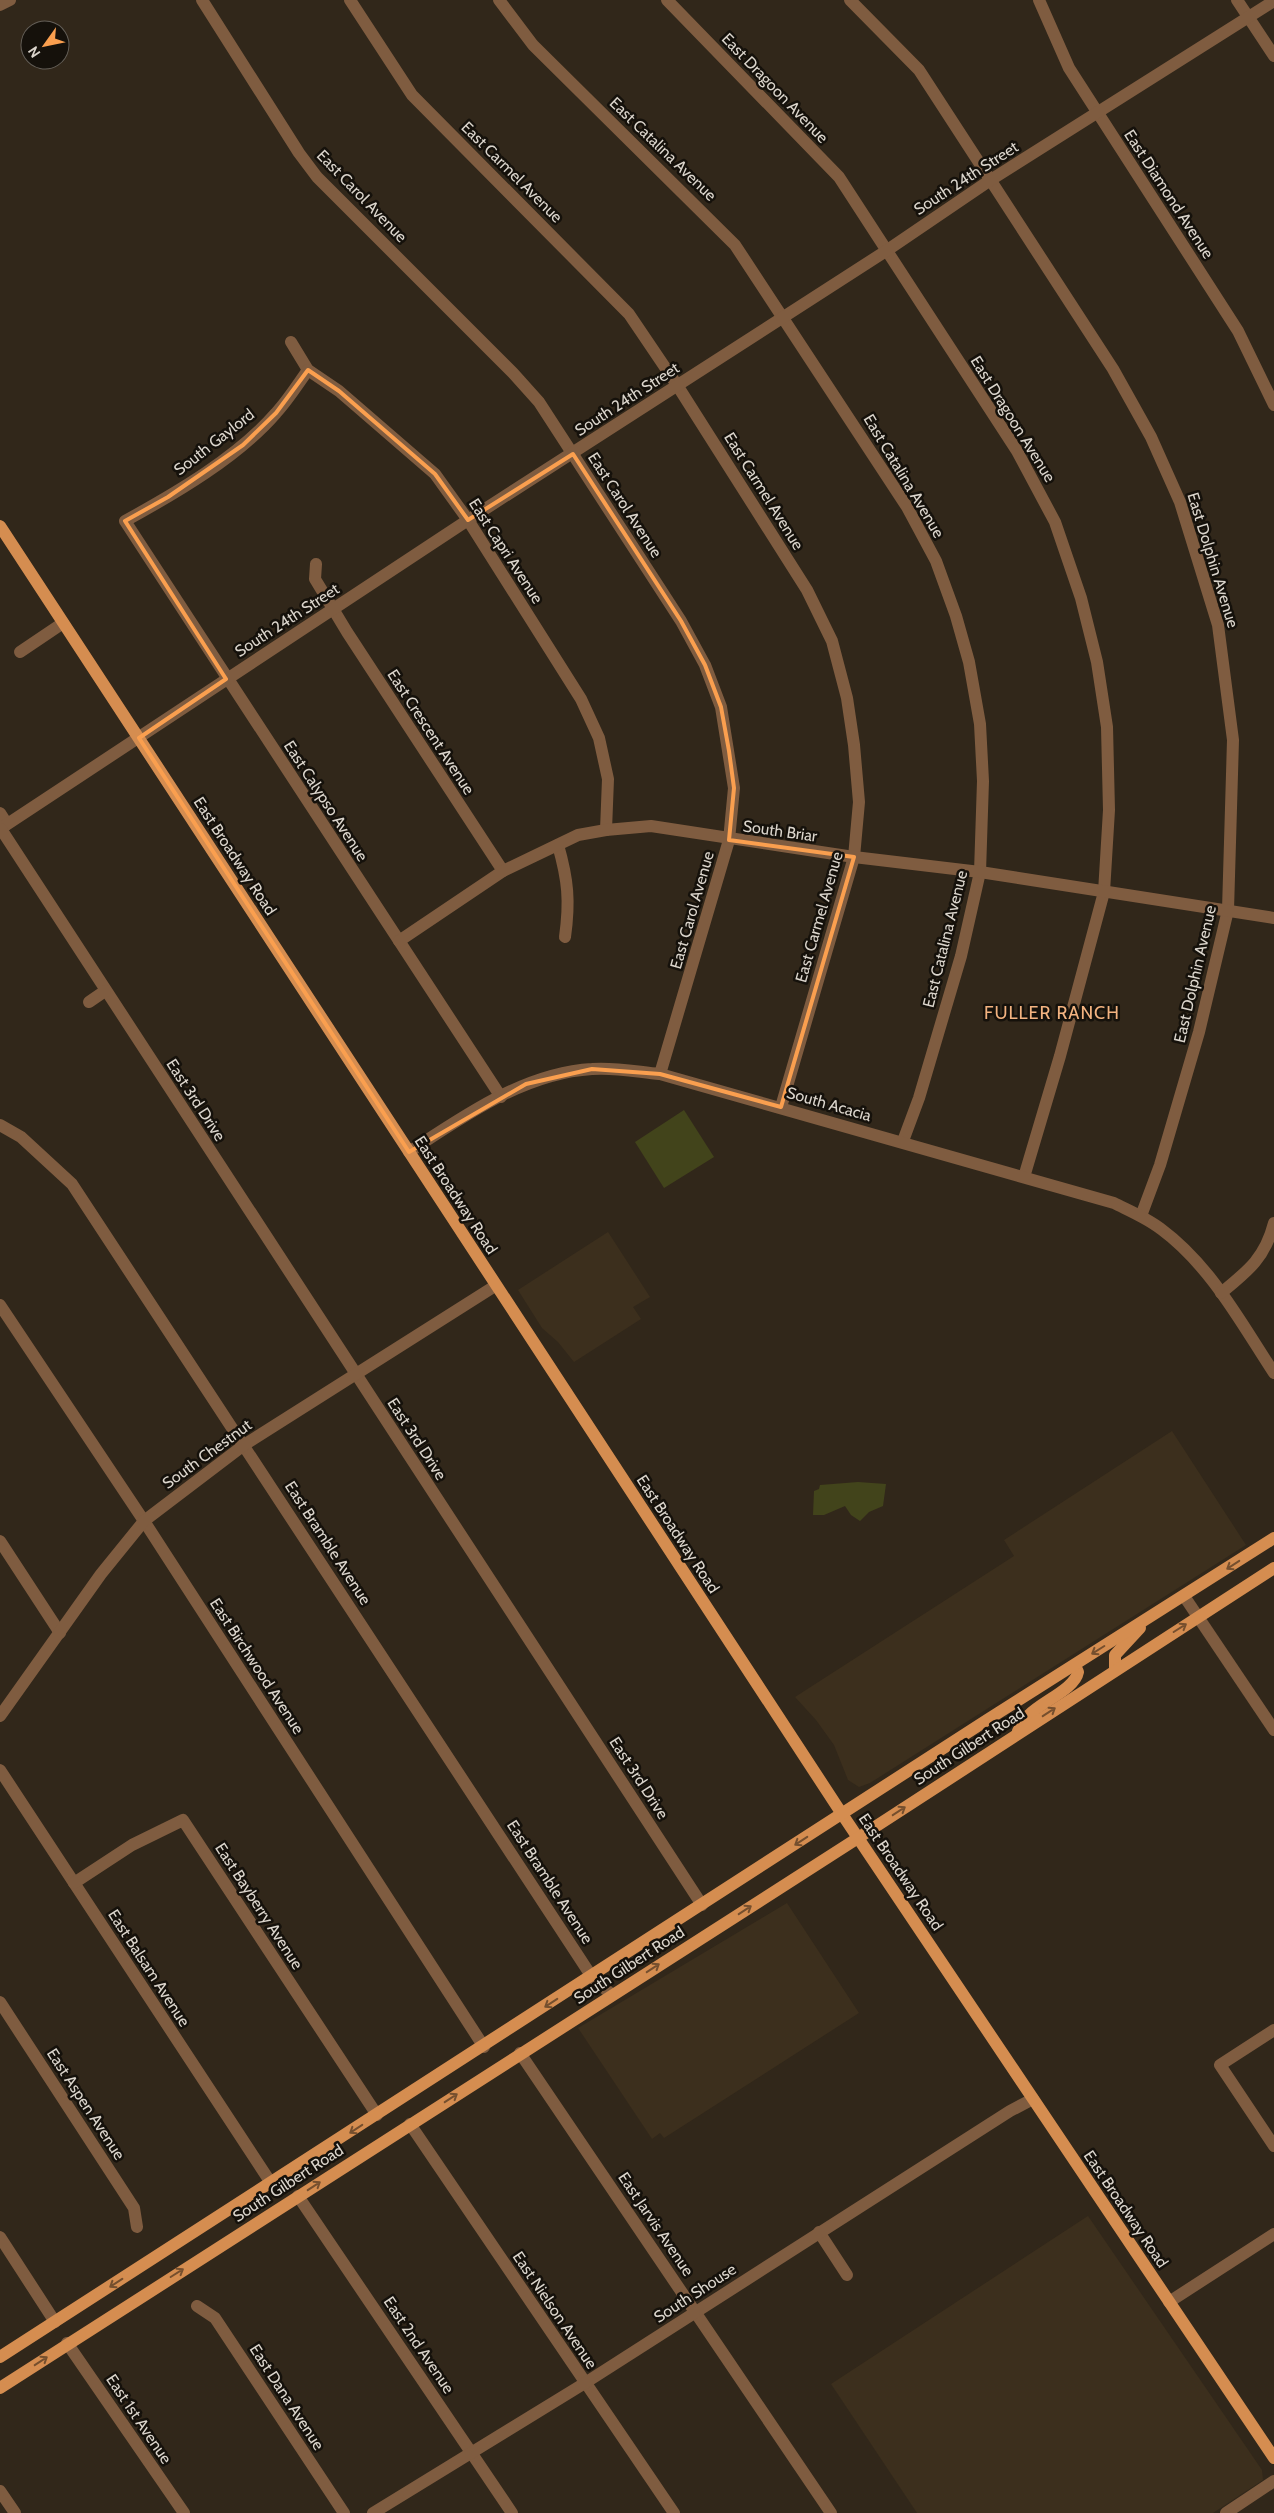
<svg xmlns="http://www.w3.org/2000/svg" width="1274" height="2513" viewBox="0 0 1274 2513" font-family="Cabin,sans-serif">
<rect width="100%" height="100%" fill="#31271a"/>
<g fill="#3c2f1d">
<path d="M608,1232L650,1297L633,1307L641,1319L574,1362L558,1342L542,1328L518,1290Z"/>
<path d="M1172,1431L1246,1545L870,1783L859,1787L848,1780L834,1745L816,1720L795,1697L1014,1556L1004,1540Z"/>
<path d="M787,1903L859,2013L664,2138L660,2133L652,2139L578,2028Z"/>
<path d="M1088,2216L1262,2470L1263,2480L1213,2513H917L831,2384Z"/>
</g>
<g fill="#42441b">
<path d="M684,1110L714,1157L664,1188L635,1142Z"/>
<path d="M858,1482L886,1484L883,1506L869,1512L860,1521L851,1515L845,1506L824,1515H813L814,1491L819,1489L820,1485Z"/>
</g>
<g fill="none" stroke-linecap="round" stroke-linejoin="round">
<g stroke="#7f5c40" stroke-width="12">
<path d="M202,0L299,153L317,177L513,373L539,402L681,621L705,665L721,707L734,788L729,840L660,1074"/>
<path d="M350,0L412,95L629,314L677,385L807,590L832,641L847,698L854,745L859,802L854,857L781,1107"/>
<path d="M499,0L533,45L735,245L907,507L936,561L956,616L969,662L980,724L983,781L980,872L961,956L919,1098L903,1141"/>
<path d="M667,0L839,177L1017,451L1055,522L1081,598L1097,662L1107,727L1109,810L1104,892L1060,1056L1024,1177"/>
<path d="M850,0L919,70L1113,369L1151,437L1180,502L1218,625L1233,740L1228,910L1199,1032L1160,1165L1141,1216"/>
<path d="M1039,0L1069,68L1238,331L1274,405"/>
<path d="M1237,0L1274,56"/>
<path d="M0,5L10,0"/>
<path d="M291,342L308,370L339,391L435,474L468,520L581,699L599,738L608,779L606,830"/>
<path d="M308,370C298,384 288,400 276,413C238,457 176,493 125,521L501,1097"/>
<path d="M316,564L315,579L347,632L503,871"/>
<path d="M20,652L63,623"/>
<path d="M0,813L7,824"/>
<path d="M0,829L468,520L886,251L989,181L1274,1"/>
<path d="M1,829L702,1905"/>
<path d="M558,845C568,880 570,901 565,937"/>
<path d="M399,941L503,871L578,835L606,830L651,826L854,857L980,872L1274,918"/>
<path d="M89,1002L105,991"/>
<path d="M0,1125L21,1137L72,1184L592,1977L612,1995"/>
<path d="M409,1152C464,1116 524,1073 592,1069C614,1067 638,1072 660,1074L1114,1203C1130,1211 1147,1218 1161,1229C1211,1266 1241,1323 1274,1373"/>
<path d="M1221,1293C1248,1271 1265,1258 1274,1223"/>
<path d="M0,1305L144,1521L484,2047"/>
<path d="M0,1541L60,1633"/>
<path d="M1184,1596L1274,1730"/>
<path d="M0,1716L101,1574L144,1521L244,1445L495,1286"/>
<path d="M0,1770L271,2183"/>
<path d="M74,1883L132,1845L183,1820L377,2115"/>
<path d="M0,2002L134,2208L137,2227"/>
<path d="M1274,2030L1220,2065L1274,2146"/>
<path d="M520,2053L831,2513"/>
<path d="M410,2124L674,2513"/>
<path d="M298,2196L512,2513"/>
<path d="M819,2232L847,2275"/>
<path d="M0,2237L55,2322"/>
<path d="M1169,2302L1274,2234"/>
<path d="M197,2306L215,2318L344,2513"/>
<path d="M67,2343L184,2513"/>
<path d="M0,2491L15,2513"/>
<path d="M373,2513L585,2383L1010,2111L1033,2099"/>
<path d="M1226,2513L1274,2481"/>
</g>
<g stroke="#d58d50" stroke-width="12">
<path d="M0,526L842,1814L1274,2458"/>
<path d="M1115,1669V1655L1140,1628"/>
<path d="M1018,1731C1021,1726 1024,1719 1029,1715C1041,1702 1075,1689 1078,1672L1075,1665"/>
<path d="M0,2357L987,1720L1274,1538"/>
<path d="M0,2388L858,1838L1274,1568"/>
</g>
</g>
<defs><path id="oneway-shaft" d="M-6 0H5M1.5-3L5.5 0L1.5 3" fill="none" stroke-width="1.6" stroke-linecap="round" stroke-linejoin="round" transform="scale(1.25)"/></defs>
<g stroke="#754f2e">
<use href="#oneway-shaft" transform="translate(1233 1565) rotate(147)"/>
<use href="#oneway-shaft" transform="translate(1180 1628) rotate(-32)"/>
<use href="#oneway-shaft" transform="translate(1098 1650) rotate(148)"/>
<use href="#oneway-shaft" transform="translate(1049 1712) rotate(-33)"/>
<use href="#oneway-shaft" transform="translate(899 1811) rotate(-33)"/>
<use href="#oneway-shaft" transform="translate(801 1841) rotate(147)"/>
<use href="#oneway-shaft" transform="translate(745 1910) rotate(-33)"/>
<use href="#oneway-shaft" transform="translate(653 1968) rotate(-33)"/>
<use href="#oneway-shaft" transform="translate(551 2003) rotate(147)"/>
<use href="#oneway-shaft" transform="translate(451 2098) rotate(-33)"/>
<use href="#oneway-shaft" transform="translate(356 2129) rotate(147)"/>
<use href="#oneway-shaft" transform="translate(314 2186) rotate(-33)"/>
<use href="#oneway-shaft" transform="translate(177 2273) rotate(-32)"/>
<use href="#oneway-shaft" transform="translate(116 2283) rotate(147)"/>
<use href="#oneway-shaft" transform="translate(41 2361) rotate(-33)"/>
</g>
<path fill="none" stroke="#fa9f4f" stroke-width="4" stroke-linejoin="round" d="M308,370L339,391L435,474L468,520L573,454L681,621L705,665L721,707L729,751L734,788L729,840L854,857L781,1107L660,1074L592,1069L526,1084L409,1152L139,738L226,679L125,521L168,497L243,445L276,413Z"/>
<g text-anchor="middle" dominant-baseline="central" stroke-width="5" stroke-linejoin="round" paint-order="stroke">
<g font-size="16" fill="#dbd5cc" stroke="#15110b">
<text transform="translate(775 88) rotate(46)">East Dragoon Avenue</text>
<text transform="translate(663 149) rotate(44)">East Catalina Avenue</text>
<text transform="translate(512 172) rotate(45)">East Carmel Avenue</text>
<text transform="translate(966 178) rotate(-33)">South 24th Street</text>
<text transform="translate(1169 194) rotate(57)">East Diamond Avenue</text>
<text transform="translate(362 196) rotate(46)">East Carol Avenue</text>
<text transform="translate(627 399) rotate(-33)">South 24th Street</text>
<text transform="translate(1013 419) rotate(58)">East Dragoon Avenue</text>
<text transform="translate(214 442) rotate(-38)">South Gaylord</text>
<text transform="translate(904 476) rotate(59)">East Catalina Avenue</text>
<text transform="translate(764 491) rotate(58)">East Carmel Avenue</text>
<text transform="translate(625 505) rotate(57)">East Carol Avenue</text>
<text transform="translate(506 551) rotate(57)">East Capri Avenue</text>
<text transform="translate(1213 560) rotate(73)">East Dolphin Avenue</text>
<text transform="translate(287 620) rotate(-33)">South 24th Street</text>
<text transform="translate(431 732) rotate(57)">East Crescent Avenue</text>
<text transform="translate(326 801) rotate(57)">East Calypso Avenue</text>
<text transform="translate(780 831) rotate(8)">South Briar</text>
<text transform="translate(235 856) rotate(57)">East Broadway Road</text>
<text transform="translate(692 910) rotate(-74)">East Carol Avenue</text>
<text transform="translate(819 917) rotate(-74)">East Carmel Avenue</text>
<text transform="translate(945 939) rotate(-76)">East Catalina Avenue</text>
<text transform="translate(1195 974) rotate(-77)">East Dolphin Avenue</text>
<text transform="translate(196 1100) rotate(57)">East 3rd Drive</text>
<text transform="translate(829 1104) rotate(16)">South Acacia</text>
<text transform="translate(456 1195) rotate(57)">East Broadway Road</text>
<text transform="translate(417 1439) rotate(57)">East 3rd Drive</text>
<text transform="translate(207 1454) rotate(-36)">South Chestnut</text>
<text transform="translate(678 1534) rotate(57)">East Broadway Road</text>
<text transform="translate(328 1543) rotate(57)">East Bramble Avenue</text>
<text transform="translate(257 1666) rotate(57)">East Birchwood Avenue</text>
<text transform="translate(969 1746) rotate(-33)">South Gilbert Road</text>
<text transform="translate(639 1778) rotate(57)">East 3rd Drive</text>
<text transform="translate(901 1872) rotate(56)">East Broadway Road</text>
<text transform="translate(550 1882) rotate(57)">East Bramble Avenue</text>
<text transform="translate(259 1906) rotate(57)">East Bayberry Avenue</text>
<text transform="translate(629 1965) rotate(-33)">South Gilbert Road</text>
<text transform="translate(149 1968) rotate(57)">East Balsam Avenue</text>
<text transform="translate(86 2104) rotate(57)">East Aspen Avenue</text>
<text transform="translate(288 2183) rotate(-33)">South Gilbert Road</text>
<text transform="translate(1126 2209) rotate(56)">East Broadway Road</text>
<text transform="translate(656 2224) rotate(56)">East Jarvis Avenue</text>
<text transform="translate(695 2293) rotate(-33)">South Shouse</text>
<text transform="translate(555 2310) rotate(56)">East Nielson Avenue</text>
<text transform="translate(419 2345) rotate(56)">East 2nd Avenue</text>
<text transform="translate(287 2397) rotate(57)">East Dana Avenue</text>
<text transform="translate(139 2419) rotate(56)">East 1st Avenue</text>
</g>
<g font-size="18" letter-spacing="1" fill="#f3b380" stroke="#15110b">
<text x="1052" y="1013">FULLER RANCH</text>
</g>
</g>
<g transform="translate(45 45) rotate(237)"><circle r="24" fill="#15110b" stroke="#645f58"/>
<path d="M0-4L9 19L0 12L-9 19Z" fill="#fa9f4f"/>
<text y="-8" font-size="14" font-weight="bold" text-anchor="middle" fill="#dbd5cc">N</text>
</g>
</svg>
